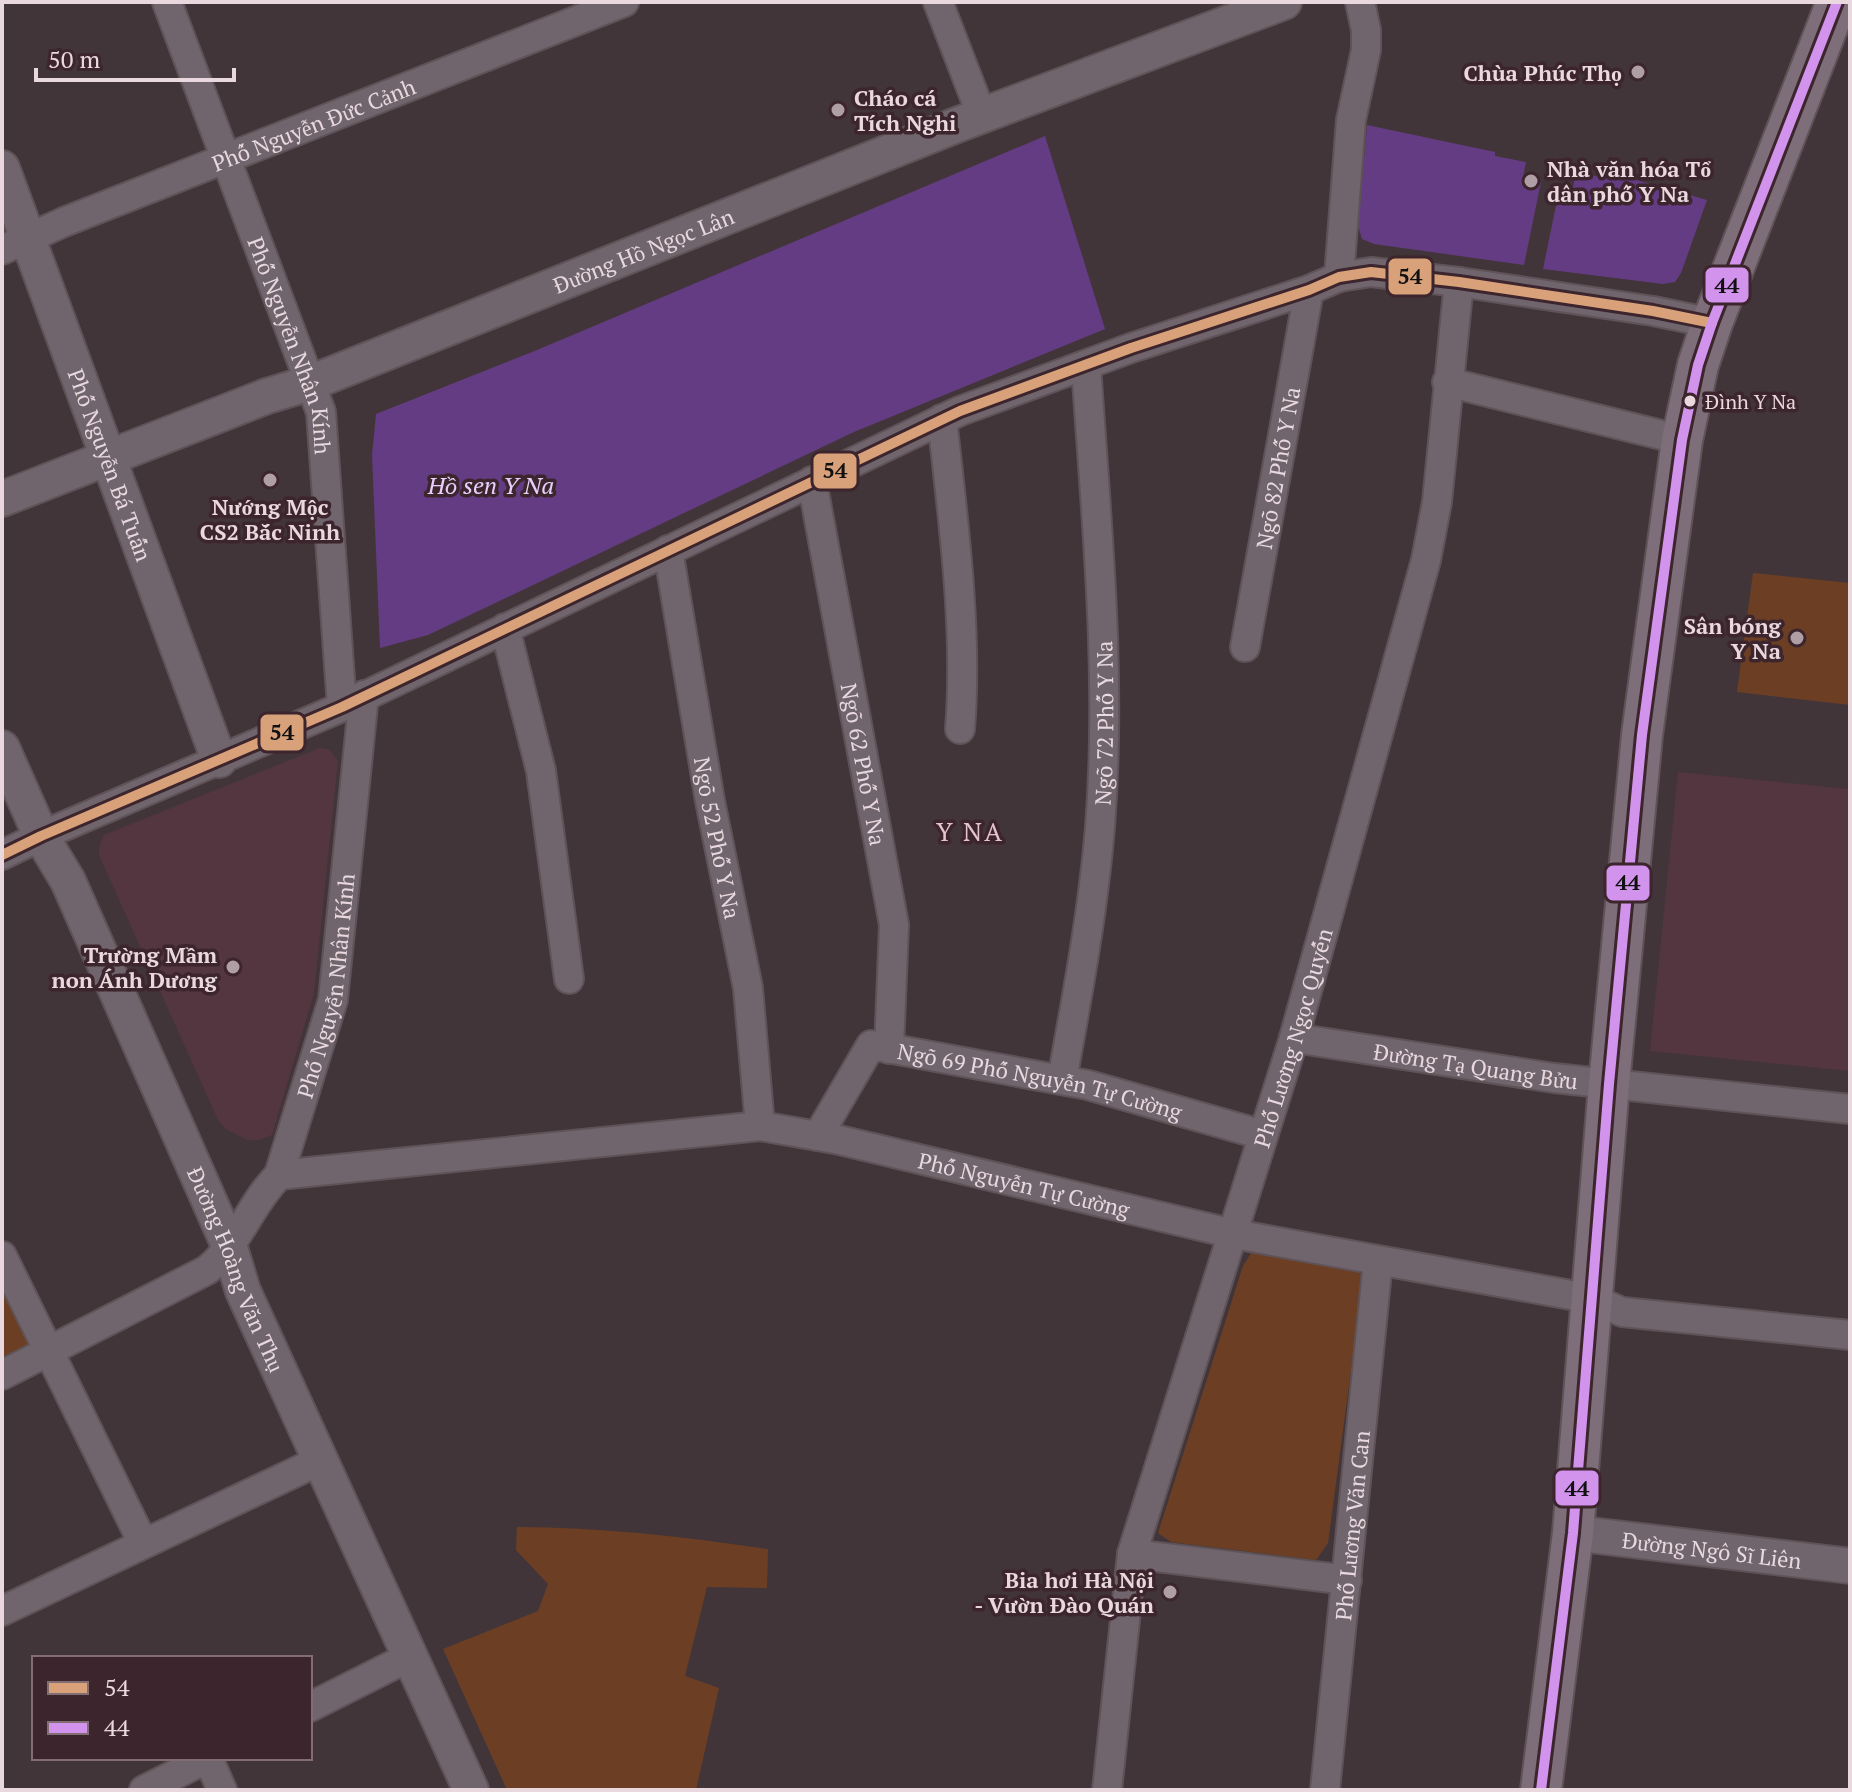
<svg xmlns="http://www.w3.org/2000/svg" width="1852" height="1792" viewBox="0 0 1852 1792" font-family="'PT Serif',serif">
<rect width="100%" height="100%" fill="#423539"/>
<g fill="#53363f">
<path d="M320,748L330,750L338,761L314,993L272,1135L259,1140H248L227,1130L218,1120L99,855V847L104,835Z"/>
<path d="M1678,772L1850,789V1071L1650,1051Z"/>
</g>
<g fill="#6c3f24">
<path d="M1753,573L1850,583V705L1737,692Z"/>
<path d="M1253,1250L1357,1267L1363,1280L1328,1543L1316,1560L1171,1542L1158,1533L1243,1266Z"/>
<path d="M2,1271L36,1340L2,1370Z"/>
<path d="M517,1527C601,1527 685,1537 768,1549L767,1588L707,1587L685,1676L719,1688L696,1790H507L443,1649L538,1611L548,1584L516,1550Z"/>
</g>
<g fill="#643c83">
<path d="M1367,125L1495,152V156L1526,162L1523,178L1541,182L1524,265L1374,244L1362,239L1358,226Z"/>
<path d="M1045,136L1105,329L854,432L428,635L380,648L372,455L376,414L537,350Z"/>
<path d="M1576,172L1606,178L1608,172L1707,200L1681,273L1675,282L1663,284L1543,269L1560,186L1573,188Z"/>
</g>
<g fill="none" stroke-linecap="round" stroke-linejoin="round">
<g stroke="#5f5357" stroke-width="32">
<g id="minor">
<path id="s1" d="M167,2L321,412L342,707"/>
<path d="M938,2L982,116"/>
<path id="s2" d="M2,250L64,222L624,2"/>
<path d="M1339,277L1351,120L1366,50V30L1360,2"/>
<path d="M1447,382L1682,440"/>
<path d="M942,419C953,518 968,631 960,729"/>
<path id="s3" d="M812,481L894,925L889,1049"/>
<path id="s4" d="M668,550L710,801L748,988L760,1126"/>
<path d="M505,628L541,771L569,979"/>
<path id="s5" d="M1245,647L1309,290"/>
<path d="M2,855L41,836L342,707L960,411L1131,348L1309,290L1339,277L1371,272L1459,282L1653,311L1712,323"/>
<path id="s6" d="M1294,1038L1554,1078L1850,1109"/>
<path id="s7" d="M1062,1080C1077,997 1093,912 1100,827C1112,673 1096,518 1086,365"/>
<path id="s8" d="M818,1136L871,1045L1088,1085L1263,1135"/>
<path id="s9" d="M279,1175L333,1000L364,695"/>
<path d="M2,1256L143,1543"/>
<path id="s10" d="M2,1375L207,1270C239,1244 250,1204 279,1175L760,1126L835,1139L1234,1234L1593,1299L1622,1312L1850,1335"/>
<path d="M1132,1554L1347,1580"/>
<path d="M2,1611L321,1460"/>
<path d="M310,1707L409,1657"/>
<path d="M208,1758L222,1790"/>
<path d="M144,1790L208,1758"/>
<path id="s11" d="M1107,1790L1132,1554L1294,1038L1426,560L1437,502L1459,282"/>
<path id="s12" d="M1325,1790L1378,1261"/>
</g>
</g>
<g stroke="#5f5357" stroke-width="38">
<g id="tertiary">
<path id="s13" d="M2,168L219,760"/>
<path id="s14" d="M2,499L267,396L310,383L954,126L1284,2"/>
<path id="s15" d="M2,748L41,836L68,881L230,1248L243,1291L471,1790"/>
<path id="s16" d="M1573,1533L1850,1566"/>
</g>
</g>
<g stroke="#5f5357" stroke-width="44">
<path id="secondary" d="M1541,1790L1573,1533L1609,1084L1642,735L1682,440L1698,365L1712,323L1837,2"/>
</g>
<use href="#minor" stroke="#70656d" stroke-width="28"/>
<use href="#tertiary" stroke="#70656d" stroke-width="34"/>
<use href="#secondary" stroke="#7d6e79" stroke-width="40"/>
<g stroke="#3d252d" stroke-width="16">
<path id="bus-1" d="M2,855L41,836L342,707L960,411L1131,348L1309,290L1339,277L1371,272L1459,282L1653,311L1712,323"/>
</g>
<g stroke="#3d252d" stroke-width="16">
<path id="bus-2" d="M1541,1790L1573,1533L1609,1084L1642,735L1682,440L1698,365L1712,323L1837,2"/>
</g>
<use href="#bus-1" stroke="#d9a179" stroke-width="10"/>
<use href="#bus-2" stroke="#d193ec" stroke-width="10"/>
</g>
<g fill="#af9fa4" stroke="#3d252d" stroke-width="3">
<circle cx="1638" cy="72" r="8"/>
<circle cx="838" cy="110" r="8"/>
<circle cx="1531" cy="181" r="8"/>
<circle cx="270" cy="480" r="8"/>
<circle cx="1797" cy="638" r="8"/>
<circle cx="233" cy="967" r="8"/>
<circle cx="1170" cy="1592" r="8"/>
</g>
<circle fill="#e9d8dd" stroke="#3d252d" stroke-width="3" cx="1690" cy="401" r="7"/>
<g text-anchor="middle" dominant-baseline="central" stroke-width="7" stroke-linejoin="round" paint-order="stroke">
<g font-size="20" fill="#e9d8dd" stroke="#3d252d" text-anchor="start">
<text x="1705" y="401">Đình Y Na</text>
</g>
<g font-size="22" font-weight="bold" fill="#e9d8dd" stroke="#3d252d" text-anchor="end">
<text x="1622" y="72">Chùa Phúc Thọ</text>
<text x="854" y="97" text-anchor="start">Cháo cá<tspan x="854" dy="25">Tích Nghi</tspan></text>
<text x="1547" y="168" text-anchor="start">Nhà văn hóa Tổ<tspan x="1547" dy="25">dân phố Y Na</tspan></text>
<text x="270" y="506" text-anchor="middle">Nướng Mộc<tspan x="270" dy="25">CS2 Bắc Ninh</tspan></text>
<text x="1781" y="625">Sân bóng<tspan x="1781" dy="25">Y Na</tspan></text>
<text x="217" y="954">Trường Mầm<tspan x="217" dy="25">non Ánh Dương</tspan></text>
<text x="1154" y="1579">Bia hơi Hà Nội<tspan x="1154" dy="25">- Vườn Đào Quán</tspan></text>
</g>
<g font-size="22" fill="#e9d8dd" stroke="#3d252d">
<text stroke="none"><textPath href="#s2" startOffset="336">Phố Nguyễn Đức Cảnh</textPath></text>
<text stroke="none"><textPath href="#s14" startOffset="688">Đường Hồ Ngọc Lân</textPath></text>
<text stroke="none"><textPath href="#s1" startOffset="366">Phố Nguyễn Nhân Kính</textPath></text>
<text stroke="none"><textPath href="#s13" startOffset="316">Phố Nguyễn Bá Tuấn</textPath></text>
<text stroke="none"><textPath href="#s5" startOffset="182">Ngõ 82 Phố Y Na</textPath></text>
<text stroke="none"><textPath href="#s7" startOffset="360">Ngõ 72 Phố Y Na</textPath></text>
<text stroke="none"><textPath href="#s3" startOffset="288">Ngõ 62 Phố Y Na</textPath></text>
<text stroke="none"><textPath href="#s4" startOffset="292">Ngõ 52 Phố Y Na</textPath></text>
<text stroke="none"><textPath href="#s9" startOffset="196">Phố Nguyễn Nhân Kính</textPath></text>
<text stroke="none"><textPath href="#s11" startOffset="778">Phố Lương Ngọc Quyến</textPath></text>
<text stroke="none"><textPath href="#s6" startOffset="184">Đường Tạ Quang Bửu</textPath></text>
<text stroke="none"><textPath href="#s8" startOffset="278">Ngõ 69 Phố Nguyễn Tự Cường</textPath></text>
<text stroke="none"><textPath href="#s10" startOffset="1104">Phố Nguyễn Tự Cường</textPath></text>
<text stroke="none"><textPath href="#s15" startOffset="572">Đường Hoàng Văn Thụ</textPath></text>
<text stroke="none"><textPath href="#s12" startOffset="266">Phố Lương Văn Can</textPath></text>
<text stroke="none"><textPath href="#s16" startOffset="140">Đường Ngô Sĩ Liên</textPath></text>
</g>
<g font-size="24" font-style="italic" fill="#e5d0fc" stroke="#3d252d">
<text x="491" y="485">Hồ sen Y Na</text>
</g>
<g font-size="26" letter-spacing="2" fill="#e4c4cd" stroke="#3d252d">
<text x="970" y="831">Y NA</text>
</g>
</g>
<g stroke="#3d252d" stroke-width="3">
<rect x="1387" y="257" width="46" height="39" rx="8" fill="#d9a179"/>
<rect x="1704" y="266" width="46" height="38" rx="8" fill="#d193ec"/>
<rect x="812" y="452" width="46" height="38" rx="8" fill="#d9a179"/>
<rect x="259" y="713" width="46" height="39" rx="8" fill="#d9a179"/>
<rect x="1605" y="864" width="46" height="38" rx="8" fill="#d193ec"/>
<rect x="1554" y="1469" width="46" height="38" rx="8" fill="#d193ec"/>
</g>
<g font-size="22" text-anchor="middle" font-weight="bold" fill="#111">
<text x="1410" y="284">54</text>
<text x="1727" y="293">44</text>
<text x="835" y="478">54</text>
<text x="282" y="740">54</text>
<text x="1628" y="890">44</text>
<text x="1577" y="1496">44</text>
</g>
<rect width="1852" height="1792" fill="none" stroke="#e9d8dd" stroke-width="8"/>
<rect x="32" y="1656" width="280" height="104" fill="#3d252d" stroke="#826d73" stroke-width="2"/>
<rect x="48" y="1682" width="40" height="12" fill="#d9a179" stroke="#826d73" stroke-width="2"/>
<text x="104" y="1696" font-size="24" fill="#e9d8dd">54</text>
<rect x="48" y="1722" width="40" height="12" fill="#d193ec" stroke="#826d73" stroke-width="2"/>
<text x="104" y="1736" font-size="24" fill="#e9d8dd">44</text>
<path d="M36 68v12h198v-12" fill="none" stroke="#e9d8dd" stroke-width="4"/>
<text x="48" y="68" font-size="24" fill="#e9d8dd" stroke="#3d252d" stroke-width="6" paint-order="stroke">50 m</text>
</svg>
